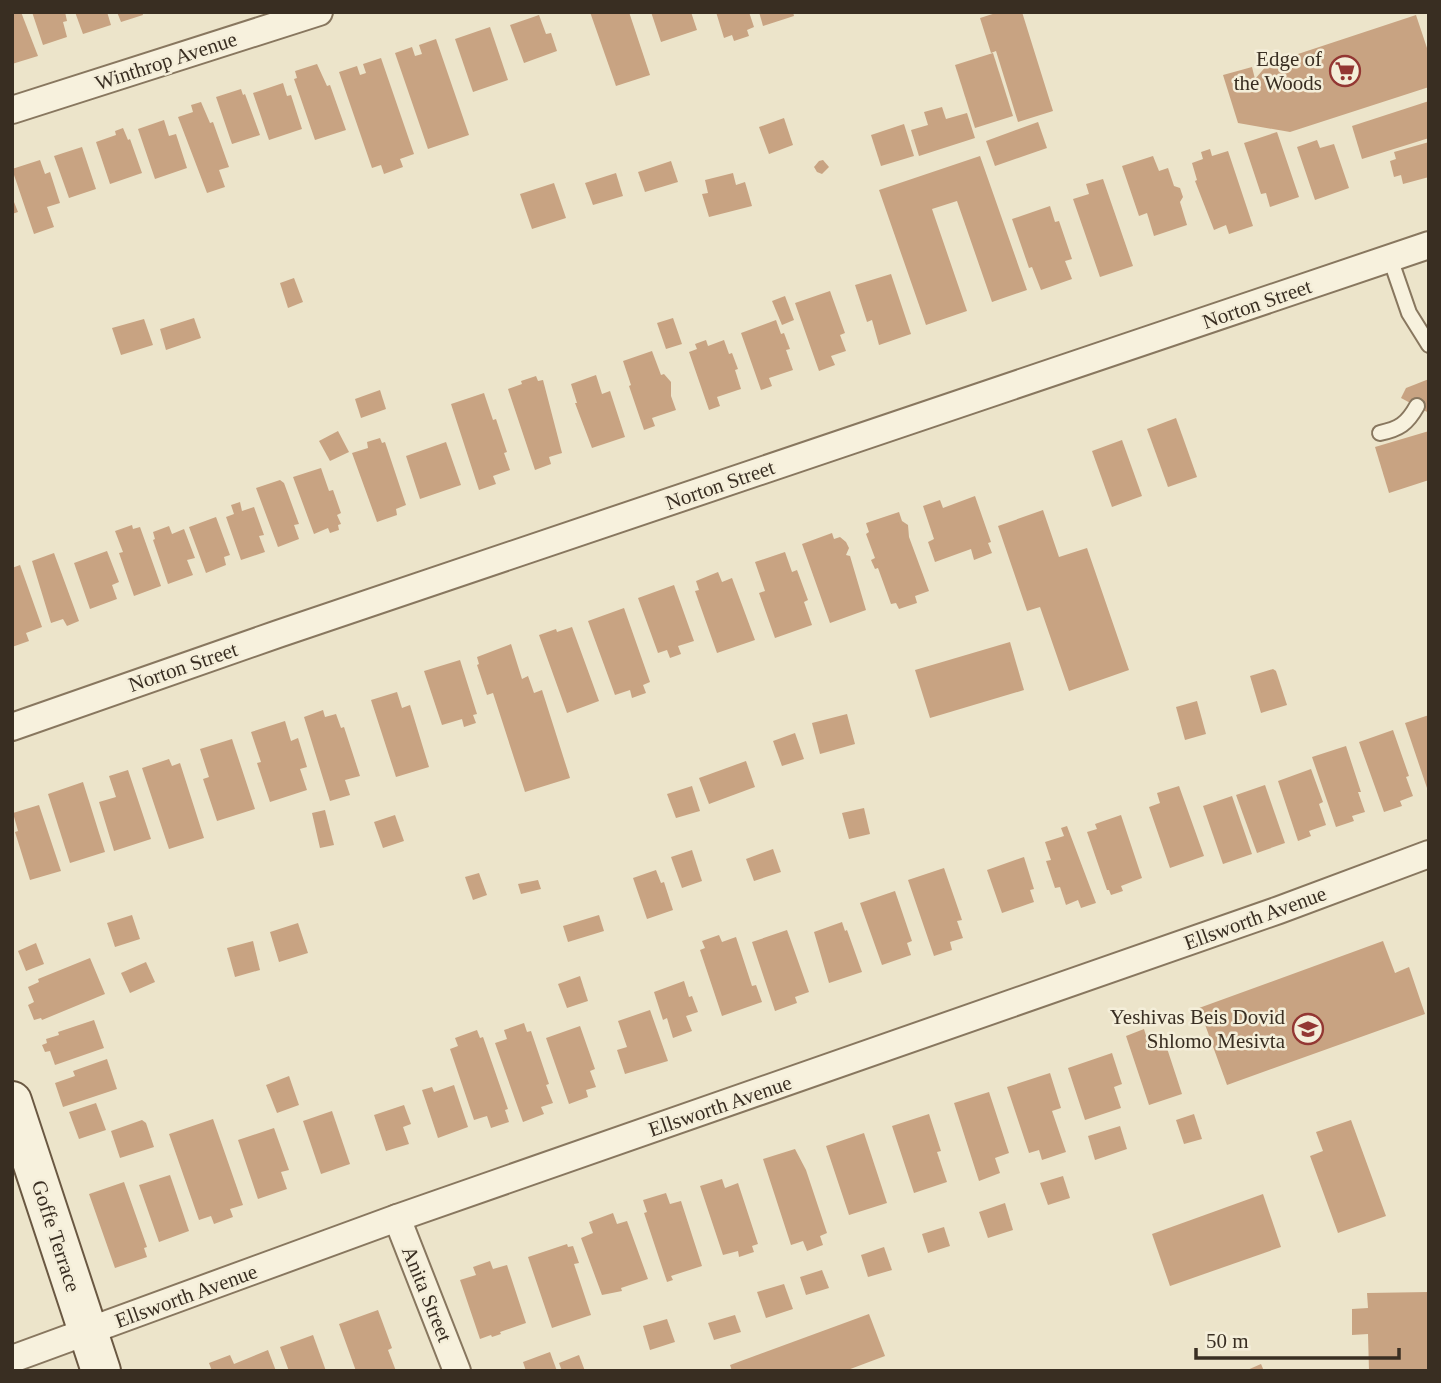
<svg xmlns="http://www.w3.org/2000/svg" width="1441" height="1383" viewBox="0 0 1441 1383" font-family="Georgia,serif">
<rect width="100%" height="100%" fill="#ece4ca"/>
<g fill="#c8a382">
<path d="M12,12H21L38,56L12,64Z"/>
<path d="M32,12H65L67,21L63,22L67,37L43,45Z"/>
<path d="M75,12H107L111,25L83,34Z"/>
<path d="M117,12H142L143,15L121,22Z"/>
<path d="M590,12H629L650,75L616,86Z"/>
<path d="M651,12H691L697,30L661,42Z"/>
<path d="M716,12H749L754,27L747,30L749,36L734,41L732,35L724,38Z"/>
<path d="M759,12H793L794,16L763,26Z"/>
<path d="M999,12H1022L1053,111L1018,122L996,51L991,53L980,18Z"/>
<path d="M539,15L546,34L551,33L557,51L524,63L510,25Z"/>
<path d="M1416,15L1429,54V87L1290,132L1238,123L1223,75L1252,67L1255,79L1268,64Z"/>
<path d="M490,27L508,80L473,92L455,39Z"/>
<path d="M436,39L469,135L428,149L395,53L412,47L415,56L422,54L419,45Z"/>
<path d="M993,53L1013,116L975,128L955,65Z"/>
<path d="M381,58L414,154L400,159L403,167L384,174L381,165L372,168L339,72L357,66L360,75L366,73L363,64Z"/>
<path d="M317,64L327,86L330,85L346,130L315,140L294,79L297,78L295,71Z"/>
<path d="M283,83L287,96L291,95L302,129L269,140L253,93Z"/>
<path d="M241,89L243,95L245,94L260,135L232,144L216,97Z"/>
<path d="M1429,101V138L1362,159L1352,126Z"/>
<path d="M201,102L210,123L213,122L229,167L219,170L225,187L207,193L178,117L193,112L191,105Z"/>
<path d="M942,107L946,119L967,113L975,138L919,156L911,130L928,125L924,112Z"/>
<path d="M784,118L793,145L769,154L759,127Z"/>
<path d="M164,120L169,136L176,134L187,168L155,179L138,129Z"/>
<path d="M1038,122L1047,148L995,166L986,141Z"/>
<path d="M904,124L914,156L881,166L871,135Z"/>
<path d="M123,128L128,140L130,139L142,173L110,184L96,142L116,135L115,131Z"/>
<path d="M1277,132L1299,197L1270,207L1266,193L1261,194L1244,143Z"/>
<path d="M1317,140L1320,148L1334,144L1349,188L1315,200L1297,147Z"/>
<path d="M1429,142V177L1403,184L1401,175L1394,177L1390,161L1396,159L1394,152Z"/>
<path d="M82,147L96,189L69,198L54,156Z"/>
<path d="M1210,149L1212,156L1228,151L1253,226L1229,234L1226,225L1214,230L1195,181L1197,180L1192,163L1203,159L1201,152Z"/>
<path d="M980,156L1027,290L992,302L957,201L932,209L967,311L926,325L879,190Z"/>
<path d="M1153,156L1159,171L1168,168L1174,186L1180,188L1183,197L1180,202L1187,225L1154,236L1147,213L1139,216L1122,166Z"/>
<path d="M40,160L45,174L50,172L60,203L47,207L54,227L34,234L12,169Z"/>
<path d="M823,160L829,167L822,174L817,172L814,167L819,161Z"/>
<path d="M671,161L678,182L645,192L638,172Z"/>
<path d="M616,173L623,196L593,205L585,183Z"/>
<path d="M733,173L736,185L745,182L752,206L709,217L702,194L708,193L705,180Z"/>
<path d="M1103,179L1133,266L1100,277L1073,199L1089,194L1086,184Z"/>
<path d="M554,183L566,218L532,229L520,194Z"/>
<path d="M12,197L18,212L12,214Z"/>
<path d="M1050,206L1055,222L1059,221L1072,259L1065,261L1072,279L1041,290L1032,267L1029,268L1012,219Z"/>
<path d="M891,274L911,334L879,345L872,320L867,322L855,285Z"/>
<path d="M294,278L303,302L288,308L280,283Z"/>
<path d="M830,291L845,333L840,335L846,351L831,356L835,365L819,371L795,303Z"/>
<path d="M785,296L794,320L782,325L772,301Z"/>
<path d="M194,318L201,338L166,350L160,329Z"/>
<path d="M673,318L682,344L666,349L657,323Z"/>
<path d="M144,319L153,345L121,355L112,328Z"/>
<path d="M776,320L781,334L784,333L790,349L786,350L793,370L769,378L772,386L761,390L741,333Z"/>
<path d="M706,340L708,346L724,340L729,354L732,353L738,369L735,370L741,389L717,397L720,406L709,410L689,352L697,349L695,344Z"/>
<path d="M652,351L661,375L664,374L671,382V396L676,410L652,418L655,426L644,430L629,386L631,385L623,361Z"/>
<path d="M596,375L602,394L610,391L625,437L592,448L575,403H577L571,384Z"/>
<path d="M536,376L538,381L543,380L562,453L549,457L551,464L535,470L508,389L522,384L521,381Z"/>
<path d="M1429,379V413L1401,398L1406,388Z"/>
<path d="M380,390L386,409L361,418L355,399Z"/>
<path d="M484,393L493,420L496,419L507,452L504,453L510,470L493,476L496,484L479,490L451,404Z"/>
<path d="M1176,418L1197,477L1168,487L1147,429Z"/>
<path d="M338,431L349,452L330,461L319,441Z"/>
<path d="M1429,431V480L1389,493L1375,447Z"/>
<path d="M380,438L382,443L385,442L406,505L396,509L397,515L377,522L352,453L368,448L367,442Z"/>
<path d="M1122,440L1142,496L1112,507L1092,451Z"/>
<path d="M446,442L461,485L420,499L406,456Z"/>
<path d="M321,468L329,491L333,490L341,513L337,515L341,524L338,525L339,530L330,533L328,528L314,534L293,477Z"/>
<path d="M280,480L284,483L299,524L294,525L299,539L278,547L256,488Z"/>
<path d="M975,496L991,542L988,543L992,553L974,560L971,549L935,562L928,542L934,539L923,506L940,500L943,508Z"/>
<path d="M240,502L242,511L254,507L264,535L259,536L265,552L241,560L226,517L234,514L231,505Z"/>
<path d="M1043,510L1059,557L1087,548L1129,670L1069,691L1040,607L1027,611L998,526Z"/>
<path d="M899,512L902,521L908,525L909,537L929,591L915,596L917,603L899,609L896,603L891,604L878,568L875,569L871,560L875,558L866,534L869,532L866,523Z"/>
<path d="M216,517L230,555L224,557L226,565L206,573L189,527Z"/>
<path d="M132,525L133,529L140,527L161,586L134,596L119,553L123,552L115,531Z"/>
<path d="M169,526L172,534L184,529L195,558L187,560L193,575L168,584L153,540L155,539L153,532Z"/>
<path d="M832,533L834,539L840,537L846,542L849,548L846,555L850,556L866,610L830,623L802,544Z"/>
<path d="M107,551L119,582L112,585L117,599L90,609L74,563Z"/>
<path d="M785,552L792,572L797,570L808,600L804,602L812,625L775,638L759,593L765,591L755,562Z"/>
<path d="M54,553L79,621L67,626L63,619L51,623L32,561Z"/>
<path d="M20,565L42,627L26,633L29,641L12,647V568Z"/>
<path d="M718,572L722,582L732,578L755,640L717,653L695,591L699,590L696,581Z"/>
<path d="M674,585L694,641L678,646L681,654L670,658L667,650L658,653L638,598Z"/>
<path d="M624,608L650,682L643,685L646,693L632,698L630,690L615,695L588,621Z"/>
<path d="M572,627L599,701L567,713L539,635L556,629L557,632Z"/>
<path d="M1010,642L1024,690L930,718L915,670Z"/>
<path d="M511,644L522,679L528,676L534,693L542,690L570,778L525,792L493,693L487,695L477,665L479,664L477,657Z"/>
<path d="M460,660L477,714L473,715L476,723L464,727L462,719L442,725L424,671Z"/>
<path d="M1273,669L1276,671L1287,705L1261,713L1250,676Z"/>
<path d="M397,692L402,708L410,705L429,767L396,777L371,700Z"/>
<path d="M1197,701L1206,734L1185,740L1176,707Z"/>
<path d="M323,710L325,717L336,714L341,728L344,727L360,776L345,780L350,795L330,801L304,717Z"/>
<path d="M847,714L855,744L820,754L812,723Z"/>
<path d="M1429,715V791H1428L1405,723Z"/>
<path d="M285,721L291,741L298,738L307,767L300,769L307,790L270,802L257,763L261,762L251,732Z"/>
<path d="M1393,730L1409,776L1406,777L1413,796L1400,801L1402,806L1384,812L1359,742Z"/>
<path d="M795,733L804,759L782,766L773,741Z"/>
<path d="M232,739L255,809L217,821L203,779L209,777L200,749Z"/>
<path d="M1346,746L1361,792H1358L1365,812L1352,816L1354,821L1336,827L1312,757Z"/>
<path d="M169,759L172,766L180,763L204,838L169,849L142,768Z"/>
<path d="M746,761L755,787L709,804L699,778Z"/>
<path d="M1311,769L1323,802L1319,804L1326,825L1309,831L1311,836L1298,841L1278,781Z"/>
<path d="M128,770L151,839L114,851L99,802L116,797L109,776Z"/>
<path d="M83,782L105,852L70,863L48,794Z"/>
<path d="M1265,785L1285,843L1257,853L1236,795Z"/>
<path d="M692,786L700,811L676,818L667,794Z"/>
<path d="M1179,786L1204,856L1170,868L1149,807L1160,803L1157,793Z"/>
<path d="M1232,796L1252,854L1223,864L1203,806Z"/>
<path d="M39,805L61,871L30,880L15,832L18,831L13,813Z"/>
<path d="M864,808L870,834L849,839L842,813Z"/>
<path d="M325,810L334,845L320,848L312,813Z"/>
<path d="M395,815L404,841L383,848L374,822Z"/>
<path d="M1121,815L1142,878L1121,886L1123,891L1111,895L1109,890H1107L1087,832L1097,829L1095,824Z"/>
<path d="M1067,826L1096,903L1081,908L1078,900L1066,905L1060,887L1055,888L1046,861L1051,860L1045,842L1064,836L1061,828Z"/>
<path d="M773,849L781,872L754,881L746,859Z"/>
<path d="M692,850L702,881L682,888L671,857Z"/>
<path d="M1024,857L1034,889L1030,890L1034,902L1002,913L987,870Z"/>
<path d="M944,868L962,920L957,921L963,938L950,942L952,950L934,956L908,880Z"/>
<path d="M656,870L661,883L664,882L673,910L647,919L633,878Z"/>
<path d="M479,873L487,895L473,900L465,877Z"/>
<path d="M538,880L541,889L521,894L518,884Z"/>
<path d="M895,891L912,941L907,943L911,955L882,965L860,903Z"/>
<path d="M132,915L140,939L115,947L107,923Z"/>
<path d="M599,915L604,931L568,942L563,926Z"/>
<path d="M842,922L845,931L847,930L862,972L829,983L814,932Z"/>
<path d="M298,923L308,953L279,962L270,932Z"/>
<path d="M787,930L809,992L795,997L797,1003L775,1011L752,942Z"/>
<path d="M719,935L722,942L736,937L752,986L756,985L762,1002L722,1016L700,950L705,948L702,941Z"/>
<path d="M253,941L260,970L235,977L227,948Z"/>
<path d="M1383,941L1395,973L1409,967L1425,1014L1227,1085L1199,1008Z"/>
<path d="M36,943L44,964L26,971L18,951Z"/>
<path d="M90,958L105,994L42,1020L41,1018L34,1020L28,1005L34,1002L28,987L39,982L38,979Z"/>
<path d="M146,962L155,982L130,993L121,973Z"/>
<path d="M580,976L588,1001L567,1008L558,984Z"/>
<path d="M684,981L689,997L692,996L698,1012L686,1016L692,1031L673,1038L667,1018L663,1020L654,992Z"/>
<path d="M650,1010L668,1061L625,1074L617,1050L627,1047L618,1021Z"/>
<path d="M94,1020L104,1048L55,1065L50,1051L45,1052L42,1045L47,1043L46,1039L59,1035L58,1032Z"/>
<path d="M524,1023L527,1032L531,1031L549,1084L546,1085L553,1103L541,1107L544,1114L523,1122L495,1043L507,1039L504,1030Z"/>
<path d="M580,1026L595,1069L590,1071L596,1087L586,1090L588,1097L569,1104L546,1038Z"/>
<path d="M1144,1029L1147,1039L1162,1033L1182,1094L1149,1105L1126,1036Z"/>
<path d="M477,1030L480,1038L483,1037L508,1109L505,1110L509,1122L491,1128L487,1116L474,1120L450,1049L458,1046L455,1038Z"/>
<path d="M1112,1053L1122,1084L1114,1087L1121,1108L1085,1120L1068,1068Z"/>
<path d="M107,1059L117,1089L63,1107L55,1083L75,1076L73,1071Z"/>
<path d="M1050,1073L1061,1108L1052,1111L1066,1152L1042,1160L1039,1150L1029,1153L1007,1087Z"/>
<path d="M289,1076L299,1105L277,1113L266,1085Z"/>
<path d="M454,1085L468,1127L438,1138L422,1090L432,1087L434,1092Z"/>
<path d="M989,1092L1009,1153L995,1158L1000,1173L979,1181L954,1103Z"/>
<path d="M96,1103L106,1130L79,1139L69,1112Z"/>
<path d="M404,1105L411,1124L403,1127L409,1144L386,1151L374,1115Z"/>
<path d="M332,1111L350,1164L321,1174L303,1121Z"/>
<path d="M929,1114L941,1151L937,1152L947,1182L914,1193L892,1126Z"/>
<path d="M1194,1114L1202,1139L1184,1144L1176,1120Z"/>
<path d="M213,1119L243,1205L230,1209L233,1217L214,1224L211,1216L199,1220L169,1134Z"/>
<path d="M142,1120L146,1123L154,1147L120,1158L111,1131Z"/>
<path d="M1351,1120L1386,1216L1338,1233L1310,1156L1323,1151L1316,1132Z"/>
<path d="M1120,1126L1127,1149L1095,1160L1088,1136Z"/>
<path d="M274,1128L289,1170L281,1172L287,1189L258,1199L238,1140Z"/>
<path d="M864,1133L887,1203L849,1215L826,1146Z"/>
<path d="M795,1149L806,1170L827,1233L820,1236L823,1245L807,1251L803,1241L791,1245L763,1159Z"/>
<path d="M170,1175L189,1231L159,1242L139,1185Z"/>
<path d="M1063,1176L1070,1198L1048,1205L1040,1183Z"/>
<path d="M722,1179L725,1188L738,1183L758,1244L752,1246L754,1252L739,1257L738,1251L723,1255L700,1186Z"/>
<path d="M124,1182L147,1247L144,1248L147,1257L115,1268L89,1194Z"/>
<path d="M666,1193L670,1204L681,1201L702,1266L671,1276L673,1280L667,1282L644,1213L647,1212L643,1200Z"/>
<path d="M1263,1194L1281,1247L1170,1286L1152,1234Z"/>
<path d="M1005,1203L1013,1230L988,1238L979,1212Z"/>
<path d="M613,1213L617,1224L627,1221L648,1279L621,1288L622,1291L602,1295L581,1238L593,1233L589,1222Z"/>
<path d="M944,1227L950,1246L928,1253L922,1234Z"/>
<path d="M567,1244L568,1247L573,1246L579,1263L574,1264L591,1315L552,1328L528,1257Z"/>
<path d="M884,1247L892,1270L868,1277L861,1255Z"/>
<path d="M490,1261L493,1269L507,1265L526,1323L500,1332L501,1334L492,1337L491,1335L480,1339L460,1280L476,1275L473,1267Z"/>
<path d="M822,1270L829,1288L806,1295L800,1277Z"/>
<path d="M784,1284L793,1309L766,1318L757,1292Z"/>
<path d="M1429,1292V1371H1369L1368,1334L1352,1335V1309L1368,1308L1367,1293Z"/>
<path d="M378,1310L392,1348L388,1350L396,1371H356L339,1324Z"/>
<path d="M869,1314L885,1356L845,1371H732L730,1365Z"/>
<path d="M735,1315L741,1332L714,1340L708,1323Z"/>
<path d="M667,1319L675,1342L650,1350L643,1326Z"/>
<path d="M313,1335L326,1371H289L280,1347Z"/>
<path d="M268,1350L276,1371H212L209,1363L230,1355L234,1364Z"/>
<path d="M550,1352L557,1371H526L523,1362Z"/>
<path d="M579,1355L585,1371H562L559,1363Z"/>
<path d="M1261,1364L1264,1371H1245Z"/>
</g>
<g fill="none" stroke-linecap="round" stroke-linejoin="round">
<g stroke="#88775f" stroke-width="18">
<g id="lane">
<path d="M1390,258L1409,313L1429,345"/>
<path d="M1380,433C1399,429 1407,424 1417,406"/>
</g>
</g>
<g stroke="#88775f" stroke-width="30">
<g id="street">
<path d="M12,110L319,12"/>
<path d="M12,727L278,634L1429,245"/>
<path d="M397,1218L457,1371"/>
<path d="M12,1359L397,1218L1279,910L1429,854"/>
</g>
</g>
<g stroke="#6a5842" stroke-width="42">
<path id="secondary" d="M12,1101L101,1371"/>
</g>
<use href="#lane" stroke="#f7f1dd" stroke-width="14"/>
<use href="#street" stroke="#f7f1dd" stroke-width="26"/>
<use href="#secondary" stroke="#f7f1dd" stroke-width="38"/>
</g>
<defs>
<g id="supermarket-ring" transform="scale(1.575)"><circle r="9.5" fill="#f4eed9" stroke="#933733" stroke-width="1.5"/><path d="M-6-5.5h2.5l.6 2H6L4.5 2H-2.5L-4.4-4H-6ZM-1.5 3.2a1.3 1.3 0 1 0 .1 0ZM3 3.2a1.3 1.3 0 1 0 .1 0Z" fill="#933733"/></g>
<g id="school-ring" transform="scale(1.575)"><circle r="9.5" fill="#f4eed9" stroke="#933733" stroke-width="1.5"/><path d="M0-5L7-2L0 1L-7-2ZM-4 1L0 2.5L4 1V4Q0 6-4 4Z" fill="#933733"/></g>
</defs>
<g fill-rule="evenodd">
<use href="#supermarket-ring" x="1345" y="71"/>
<use href="#school-ring" x="1308" y="1029"/>
</g>
<g text-anchor="middle" dominant-baseline="central" stroke-width="5" stroke-linejoin="round" paint-order="stroke">
<g font-size="21" fill="#392e22" stroke="#f4eed9" text-anchor="end">
<text x="1322" y="59">Edge of<tspan x="1322" dy="24">the Woods</tspan></text>
<text x="1285" y="1017">Yeshivas Beis Dovid<tspan x="1285" dy="24">Shlomo Mesivta</tspan></text>
</g>
<g font-size="21" fill="#392e22" stroke="#f4eed9">
<text transform="translate(166 61) rotate(-18)">Winthrop Avenue</text>
<text transform="translate(1257 304) rotate(-19)">Norton Street</text>
<text transform="translate(720 485) rotate(-19)">Norton Street</text>
<text transform="translate(183 667) rotate(-19)">Norton Street</text>
<text transform="translate(1255 918) rotate(-20)">Ellsworth Avenue</text>
<text transform="translate(720 1106) rotate(-19)">Ellsworth Avenue</text>
<text transform="translate(56 1236) rotate(72)">Goffe Terrace</text>
<text transform="translate(427 1294) rotate(68)">Anita Street</text>
<text transform="translate(186 1296) rotate(-20)">Ellsworth Avenue</text>
</g>
</g>
<rect width="1441" height="1383" fill="none" stroke="#392e22" stroke-width="28"/>
<path d="M1196 1348v10h203v-10" fill="none" stroke="#392e22" stroke-width="3.5"/>
<text x="1206" y="1348" font-size="21" fill="#392e22" stroke="#f4eed9" stroke-width="5" paint-order="stroke">50 m</text>
</svg>
